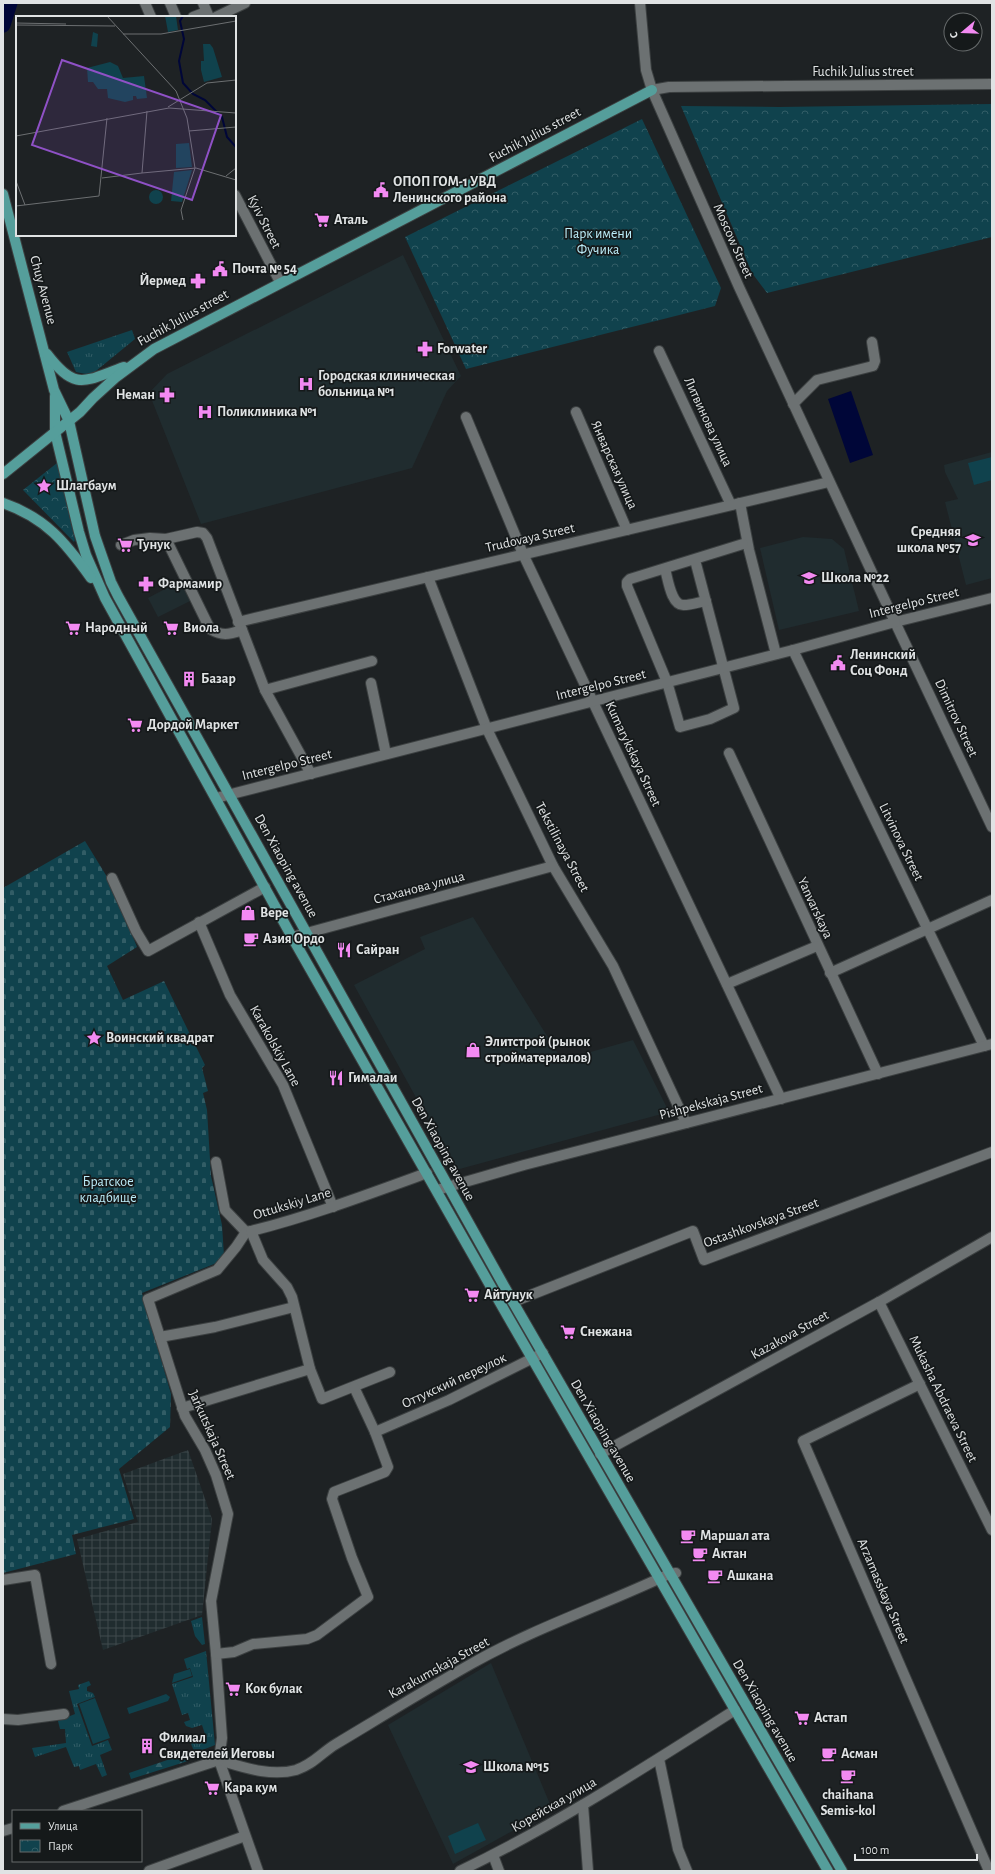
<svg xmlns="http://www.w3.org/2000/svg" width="995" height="1874" viewBox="0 0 995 1874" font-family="'Alegreya Sans',sans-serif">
<defs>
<pattern id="industrial-grid" width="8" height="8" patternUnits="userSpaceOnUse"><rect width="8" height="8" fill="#202c2f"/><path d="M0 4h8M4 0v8" fill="none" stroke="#404a4d"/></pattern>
<pattern id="grass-tufts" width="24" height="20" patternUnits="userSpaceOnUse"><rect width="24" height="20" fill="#10424d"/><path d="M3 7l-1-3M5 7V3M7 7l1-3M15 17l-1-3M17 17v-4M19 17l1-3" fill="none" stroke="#325d66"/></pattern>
<pattern id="forest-firs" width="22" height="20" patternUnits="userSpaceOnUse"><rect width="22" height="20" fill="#10424d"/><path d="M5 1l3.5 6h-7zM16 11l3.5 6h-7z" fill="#325d66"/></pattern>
<pattern id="cemetery-stones" width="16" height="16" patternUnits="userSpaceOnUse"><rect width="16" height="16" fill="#10424d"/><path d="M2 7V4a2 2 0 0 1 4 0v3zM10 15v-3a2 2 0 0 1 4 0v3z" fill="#325d66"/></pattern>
<pattern id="park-crowns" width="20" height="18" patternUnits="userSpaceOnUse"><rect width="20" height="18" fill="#10424d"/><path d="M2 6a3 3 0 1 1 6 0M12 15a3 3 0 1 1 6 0" fill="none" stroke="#325d66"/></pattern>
</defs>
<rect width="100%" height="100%" fill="#1e2224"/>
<g fill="#202c2f">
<path d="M403,255L461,376L447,391L412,468L201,524L149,393L167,374Z"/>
<path d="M992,452V578L966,585L945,502L958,499L945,472L944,465Z"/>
<path d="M803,537L832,539L844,549L859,611L779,630L760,548Z"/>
<path d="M180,581L190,601L158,617L148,598Z"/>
<path d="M473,917L562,1060L633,1040L669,1112L456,1170L354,985L425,949L420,937Z"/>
<path d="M491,1663L552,1809L453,1864L388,1725Z"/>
</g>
<path fill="url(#industrial-grid)" d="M188,1450L212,1519L202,1615L103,1650L77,1539L138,1522L123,1474Z"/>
<g fill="url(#grass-tufts)">
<path d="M132,330L135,339L91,375L76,372L67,352Z"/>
<path d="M202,1617L205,1644L202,1645L195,1636L191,1621Z"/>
<path d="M206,1651L215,1745L195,1753L191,1744L193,1740L205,1734L202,1725L192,1728L186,1726L184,1722L190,1720L188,1713L182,1715L172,1684L193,1677L190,1668L187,1669L184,1659Z"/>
<path d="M89,1681L91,1685L87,1687V1691L93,1693L95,1697L77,1704L92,1746L108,1740L112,1750L100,1755L107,1775L102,1777L96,1764L80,1770L79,1766L74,1767L66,1747L35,1757L32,1748L66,1743L65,1729H60L58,1721L75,1714L69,1691L79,1689L78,1685Z"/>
</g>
<path fill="url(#forest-firs)" d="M185,1754L188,1761L131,1779L129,1773Z"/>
<path fill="url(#cemetery-stones)" d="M85,841L112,885L137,947L107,966L123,1000L164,981L205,1065L202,1068L208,1091L203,1093L207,1110L211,1176L222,1225L224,1256L219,1262L142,1293L171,1394L170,1427L119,1469L134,1519L72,1535L76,1554L3,1573V888Z"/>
<g fill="url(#park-crowns)">
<path d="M992,104V237L767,293L752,273L681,106L779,107Z"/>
<path d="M642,119L721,288L715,306L466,369L405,237Z"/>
<path d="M57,463L75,540L74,542L23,490Z"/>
</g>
<g fill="#10424d">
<path d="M992,457V480L974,485L968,463Z"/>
<path d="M190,1669L192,1676L172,1683L174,1674Z"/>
<path d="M166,1694L170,1697L168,1701L129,1714L127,1708Z"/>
<path d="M95,1698L110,1738L93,1744L79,1704Z"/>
<path d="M478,1823L486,1840L455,1854L448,1836Z"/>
</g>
<path fill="#000638" d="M851,391L873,455L850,463L828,399Z"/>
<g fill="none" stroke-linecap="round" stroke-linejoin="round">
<path stroke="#000638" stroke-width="15" d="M3,25L10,3"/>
<g stroke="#3c4041" stroke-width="12">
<g id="minor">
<path d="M170,3L176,17"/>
<path d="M203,3L209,17"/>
<path d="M193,17L206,12"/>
<path d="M216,17L245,3"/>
<path d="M659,351L731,505"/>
<path d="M793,404L817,380L873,366L875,361L872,342"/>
<path d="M576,412L627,530"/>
<path d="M466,417L523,554L781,1099"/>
<path d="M740,503L749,550L776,654"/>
<path d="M166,539L210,629C222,636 228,635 242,630"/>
<path d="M121,545L134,540L150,538L166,539L197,532L203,533L207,538L265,690L311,774"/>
<path d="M695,560L734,708L710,719L680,727L667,682L627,586V582L630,579L743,544"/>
<path d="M665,569C668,579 671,606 684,605C691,605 699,602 706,601"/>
<path d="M428,577L487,729L553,866L613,966L686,1123"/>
<path d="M238,622L829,482"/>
<path d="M895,622L992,598"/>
<path d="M793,650L984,1046"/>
<path d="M371,683L386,754"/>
<path d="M265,690L372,661"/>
<path d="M729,753L878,1074"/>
<path d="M112,878L136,931L148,951L265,887"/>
<path d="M199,922L230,995L283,1085L333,1207"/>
<path d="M292,937L553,866"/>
<path d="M830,973L992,900"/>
<path d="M727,984L817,946"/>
<path d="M216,1162L225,1210L246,1232"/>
<path d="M251,1231L246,1232L236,1247L217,1270L148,1299L185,1416L205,1450L216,1475L228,1514L211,1601L216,1654L222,1738L219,1760L258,1871"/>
<path d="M513,1302L693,1231L704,1260L992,1152"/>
<path d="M879,1302L992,1530"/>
<path d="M160,1337L215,1327L294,1307"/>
<path d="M390,1372L322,1399L310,1369L292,1297L287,1287L263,1260L251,1231C311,1216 369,1194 427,1173"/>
<path d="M920,1384L803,1441L989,1871"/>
<path d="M182,1408L310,1369"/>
<path d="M375,1432L449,1400L543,1353"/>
<path d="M600,1454L879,1302L992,1237"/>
<path d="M3,1580L35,1575L51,1664"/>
<path d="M216,1654L234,1652L253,1644L307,1639L317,1635L368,1597L352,1558L332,1499L334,1492L385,1472L388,1467L375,1432L354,1387"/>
<path d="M3,1719L18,1720L64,1714"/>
<path d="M659,1759L678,1849L687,1871"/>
<path d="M219,1760C243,1767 270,1777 296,1770C314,1764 321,1753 336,1744C381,1717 425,1690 471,1664C534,1628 604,1605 669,1574L676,1573"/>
<path d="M583,1805L588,1871"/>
<path d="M63,1811L219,1760"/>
<path d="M3,1831L13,1828"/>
<path d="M493,1855L499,1871"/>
<path d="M149,1871L245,1836"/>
<path d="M460,1871C556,1825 645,1767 735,1710"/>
</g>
</g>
<g stroke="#3c4041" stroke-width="12">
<g id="tertiary">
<path d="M652,90L669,87L992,84"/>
<path d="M895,622L992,827"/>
<path d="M437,1190L524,1165L992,1044"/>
</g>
</g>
<g stroke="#3c4041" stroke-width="12">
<g id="secondary">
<path d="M145,3L151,17"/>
<path d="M235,195L280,282"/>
<path d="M216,798L793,650L895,622L739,287L652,90L646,70L640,3"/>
</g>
</g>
<g stroke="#3c4041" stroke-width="12">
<g id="primary">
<path d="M3,194L54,390L69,421L95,536L111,582L118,596L513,1302L842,1871"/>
<path d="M47,354C76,392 84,381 124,367"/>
<path d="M55,396V432L79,532L86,555L105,598L292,937L503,1308L828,1871"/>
<path d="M3,474L80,412L93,398L115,378L154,349L652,90"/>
<path d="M3,503C46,518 65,542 91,578"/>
</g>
</g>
<use href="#minor" stroke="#6c7172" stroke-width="10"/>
<use href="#tertiary" stroke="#6c7172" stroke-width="10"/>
<use href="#secondary" stroke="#6c7172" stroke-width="10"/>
<use href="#primary" stroke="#559e9b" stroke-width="10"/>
</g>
<defs>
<g id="civic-bare" transform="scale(1.2)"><path d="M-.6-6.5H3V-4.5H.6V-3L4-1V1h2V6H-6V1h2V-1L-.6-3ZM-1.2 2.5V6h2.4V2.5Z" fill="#f38af2" stroke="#15191a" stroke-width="2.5" paint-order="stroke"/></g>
<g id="supermarket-bare" transform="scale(1.2)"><path d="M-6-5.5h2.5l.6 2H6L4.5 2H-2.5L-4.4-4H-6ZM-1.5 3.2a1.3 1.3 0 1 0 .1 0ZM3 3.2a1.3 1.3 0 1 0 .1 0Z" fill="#f38af2" stroke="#15191a" stroke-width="2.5" paint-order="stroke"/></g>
<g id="pharmacy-bare" transform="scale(1.2)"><path d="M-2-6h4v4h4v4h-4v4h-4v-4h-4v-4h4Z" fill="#f38af2" stroke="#15191a" stroke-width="2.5" paint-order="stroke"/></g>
<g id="hospital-bare" transform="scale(1.2)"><path d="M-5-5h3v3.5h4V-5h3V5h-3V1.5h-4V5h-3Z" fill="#f38af2" stroke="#15191a" stroke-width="2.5" paint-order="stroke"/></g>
<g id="sight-bare" transform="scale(1.2)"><path d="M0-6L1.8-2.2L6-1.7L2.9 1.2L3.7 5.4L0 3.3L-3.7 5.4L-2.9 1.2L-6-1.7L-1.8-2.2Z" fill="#f38af2" stroke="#15191a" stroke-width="2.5" paint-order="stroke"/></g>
<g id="school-bare" transform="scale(1.2)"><path d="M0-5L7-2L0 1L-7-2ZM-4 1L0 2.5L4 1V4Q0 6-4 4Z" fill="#f38af2" stroke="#15191a" stroke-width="2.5" paint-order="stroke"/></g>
<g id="building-bare" transform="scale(1.2)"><path d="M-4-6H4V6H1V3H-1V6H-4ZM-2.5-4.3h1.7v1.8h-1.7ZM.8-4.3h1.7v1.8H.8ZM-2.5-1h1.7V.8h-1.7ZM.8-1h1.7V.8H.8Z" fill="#f38af2" stroke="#15191a" stroke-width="2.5" paint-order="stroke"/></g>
<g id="shop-bare" transform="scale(1.2)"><path d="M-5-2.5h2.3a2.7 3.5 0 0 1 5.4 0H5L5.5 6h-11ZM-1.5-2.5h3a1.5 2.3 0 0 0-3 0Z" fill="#f38af2" stroke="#15191a" stroke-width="2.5" paint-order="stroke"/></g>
<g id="cafe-bare" transform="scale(1.2)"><path d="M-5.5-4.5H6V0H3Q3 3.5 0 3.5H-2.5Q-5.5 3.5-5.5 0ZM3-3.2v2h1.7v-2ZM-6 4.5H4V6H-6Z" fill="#f38af2" stroke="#15191a" stroke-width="2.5" paint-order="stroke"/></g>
<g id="restaurant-bare" transform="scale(1.2)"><path d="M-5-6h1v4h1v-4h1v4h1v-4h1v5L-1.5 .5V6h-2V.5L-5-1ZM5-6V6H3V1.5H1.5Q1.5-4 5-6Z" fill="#f38af2" stroke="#15191a" stroke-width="2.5" paint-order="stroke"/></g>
</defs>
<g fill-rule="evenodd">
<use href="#civic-bare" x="381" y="190"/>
<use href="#supermarket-bare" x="322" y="220"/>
<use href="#civic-bare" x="220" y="269"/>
<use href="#pharmacy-bare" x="198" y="281"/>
<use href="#pharmacy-bare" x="425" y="349"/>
<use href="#hospital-bare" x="306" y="384"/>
<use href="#pharmacy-bare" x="167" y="395"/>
<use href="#hospital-bare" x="205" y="412"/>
<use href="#sight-bare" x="44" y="486"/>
<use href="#school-bare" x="973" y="540"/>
<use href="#supermarket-bare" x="125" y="545"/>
<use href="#school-bare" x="809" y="578"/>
<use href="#pharmacy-bare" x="146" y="584"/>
<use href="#supermarket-bare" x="73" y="628"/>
<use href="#supermarket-bare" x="171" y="628"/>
<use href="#civic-bare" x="838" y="663"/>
<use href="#building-bare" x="189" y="679"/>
<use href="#supermarket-bare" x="135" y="725"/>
<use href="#shop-bare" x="248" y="913"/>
<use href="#cafe-bare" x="251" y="939"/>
<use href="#restaurant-bare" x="344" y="950"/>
<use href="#sight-bare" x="94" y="1038"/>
<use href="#shop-bare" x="473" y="1050"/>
<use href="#restaurant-bare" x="336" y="1078"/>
<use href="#supermarket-bare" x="472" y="1295"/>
<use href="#supermarket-bare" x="568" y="1332"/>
<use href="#cafe-bare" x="688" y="1536"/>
<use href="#cafe-bare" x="700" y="1554"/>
<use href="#cafe-bare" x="715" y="1576"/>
<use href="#supermarket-bare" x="233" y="1689"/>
<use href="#supermarket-bare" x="802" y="1718"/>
<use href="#building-bare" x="147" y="1746"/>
<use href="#cafe-bare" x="829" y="1754"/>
<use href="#school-bare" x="471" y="1767"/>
<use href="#cafe-bare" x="848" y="1776"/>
<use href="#supermarket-bare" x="212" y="1788"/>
</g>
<g text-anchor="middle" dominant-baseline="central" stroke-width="3.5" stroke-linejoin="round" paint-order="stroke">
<g font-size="14" fill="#e0e3e4" stroke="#15191a">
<text x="863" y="72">Fuchik Julius street</text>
<text transform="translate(535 135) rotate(-28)">Fuchik Julius street</text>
<text transform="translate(264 222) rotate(63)">Kyiv Street</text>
<text transform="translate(733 241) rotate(66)">Moscow Street</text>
<text transform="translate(43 290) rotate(75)">Chuy Avenue</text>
<text transform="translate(183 318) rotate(-29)">Fuchik Julius street</text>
<text transform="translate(708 422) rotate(65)">Литвинова улица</text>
<text transform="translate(614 465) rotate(66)">Январская улица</text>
<text transform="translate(530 538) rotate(-13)">Trudovaya Street</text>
<text transform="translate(914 603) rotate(-14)">Intergelpo Street</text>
<text transform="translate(601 685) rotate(-14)">Intergelpo Street</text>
<text transform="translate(956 718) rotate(65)">Dimitrov Street</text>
<text transform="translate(633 754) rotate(65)">Kumarykskaya Street</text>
<text transform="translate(287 765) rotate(-14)">Intergelpo Street</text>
<text transform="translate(901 842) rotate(64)">Litvinova Street</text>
<text transform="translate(562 847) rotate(62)">Tekstilinaya Street</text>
<text transform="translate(286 866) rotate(61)">Den Xiaoping avenue</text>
<text transform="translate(419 888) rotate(-15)">Стаханова улица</text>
<text transform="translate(815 908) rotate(65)">Yanvarskaya</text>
<text transform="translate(275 1046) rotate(61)">Karakolskiy Lane</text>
<text transform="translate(711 1102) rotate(-15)">Pishpekskaja Street</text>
<text transform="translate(443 1149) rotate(61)">Den Xiaoping avenue</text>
<text transform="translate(292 1204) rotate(-17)">Ottukskiy Lane</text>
<text transform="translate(761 1223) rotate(-20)">Ostashkovskaya Street</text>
<text transform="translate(790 1335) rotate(-29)">Kazakova Street</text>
<text transform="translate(454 1381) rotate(-25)">Оттукский переулок</text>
<text transform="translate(943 1399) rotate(64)">Mukasha Abdraeva Street</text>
<text transform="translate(603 1431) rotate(60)">Den Xiaoping avenue</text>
<text transform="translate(212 1435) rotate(66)">Jarkutskaja Street</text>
<text transform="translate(883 1591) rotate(67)">Arzamasskaya Street</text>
<text transform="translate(439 1668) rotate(-29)">Karakumskaja Street</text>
<text transform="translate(765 1711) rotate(60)">Den Xiaoping avenue</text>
<text transform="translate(554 1805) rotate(-30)">Корейская улица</text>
</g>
<g font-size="14" font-weight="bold" fill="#e0e3e4" stroke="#15191a" text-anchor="start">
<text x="393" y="182">ОПОП ГОМ-1 УВД<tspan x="393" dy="16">Ленинского района</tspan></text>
<text x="334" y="220">Аталь</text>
<text x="232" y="269">Почта № 54</text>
<text x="186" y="281" text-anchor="end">Йермед</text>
<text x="437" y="349">Forwater</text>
<text x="318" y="376">Городская клиническая<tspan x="318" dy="16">больница №1</tspan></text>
<text x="155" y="395" text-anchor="end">Неман</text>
<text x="217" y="412">Поликлиника №1</text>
<text x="56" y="486">Шлагбаум</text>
<text x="961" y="532" text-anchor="end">Средняя<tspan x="961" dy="16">школа №57</tspan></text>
<text x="137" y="545">Тунук</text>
<text x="821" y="578">Школа №22</text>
<text x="158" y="584">Фармамир</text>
<text x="85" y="628">Народный</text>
<text x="183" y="628">Виола</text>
<text x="850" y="655">Ленинский<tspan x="850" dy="16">Соц Фонд</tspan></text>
<text x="201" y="679">Базар</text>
<text x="147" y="725">Дордой Маркет</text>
<text x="260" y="913">Вере</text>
<text x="263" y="939">Азия Ордо</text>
<text x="356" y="950">Сайран</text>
<text x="106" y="1038">Воинский квадрат</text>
<text x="485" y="1042">Элитстрой (рынок<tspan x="485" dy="16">стройматериалов)</tspan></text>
<text x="348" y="1078">Гималаи</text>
<text x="484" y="1295">Айтунук</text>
<text x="580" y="1332">Снежана</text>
<text x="700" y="1536">Маршал ата</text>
<text x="712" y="1554">Актан</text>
<text x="727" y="1576">Ашкана</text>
<text x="245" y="1689">Кок булак</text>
<text x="814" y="1718">Астап</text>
<text x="159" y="1738">Филиал<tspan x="159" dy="16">Свидетелей Иеговы</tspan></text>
<text x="841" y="1754">Асман</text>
<text x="483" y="1767">Школа №15</text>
<text x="224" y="1788">Кара кум</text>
<text x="848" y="1795" text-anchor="middle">chaihana<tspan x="848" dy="16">Semis-kol</tspan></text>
</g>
<g font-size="14" fill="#bbecf8" stroke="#15191a">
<text x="598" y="234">Парк имени<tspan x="598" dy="16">Фучика</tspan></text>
<text x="108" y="1182">Братское<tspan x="108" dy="16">кладбище</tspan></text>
</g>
</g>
<g transform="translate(16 16)">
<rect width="220" height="220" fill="#1e2224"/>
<path d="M187,28H194L197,32L206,61L188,66L185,54V45H188ZM94,46L102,50L107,62L128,60L131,82L121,83L120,80H117V84L109,86L92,82L91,73H82L77,66H72L71,52Z" fill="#10424d"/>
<path d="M149,0H160L162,14L152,16ZM173,127L176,151L160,152V128ZM176,154L166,186L155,185L158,156Z" fill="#10424d"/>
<path d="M77,16L82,18L81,31L75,30ZM133 181a7 7 0 1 1 14 0a7 7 0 1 1-14 0Z" fill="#10424d"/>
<path fill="none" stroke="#000638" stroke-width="2" d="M167,0L164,5L168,23L163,45L167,67L177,78L189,84L206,101L211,121L220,131"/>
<path fill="none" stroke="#6c6f71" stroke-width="1" d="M91,0L160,75L171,102L179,152M0,7L50,8M0,9L99,10M107,18H145L220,5M152,91L191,67L220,64M131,95L126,157L180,152L220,164M173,115L220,111M0,120L153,92L220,97M210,160L220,152M86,162L126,157M0,165L9,189M0,190L83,180L91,102M167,204L165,194L179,152"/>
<path fill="#8f51c6" fill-opacity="0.15" stroke="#8f51c6" stroke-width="2" d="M46,44L205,99L176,184L16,129Z"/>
<rect width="220" height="220" fill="none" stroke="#e0e3e4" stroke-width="2"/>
</g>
<rect width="995" height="1874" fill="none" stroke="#e0e3e4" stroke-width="8"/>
<rect x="12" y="1810" width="130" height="52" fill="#15191a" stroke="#666a6b"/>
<rect x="20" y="1823" width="20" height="6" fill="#559e9b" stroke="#666a6b"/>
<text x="48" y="1830" font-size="12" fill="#e0e3e4">Улица</text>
<rect x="20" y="1840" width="20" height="12" fill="url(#park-crowns)" stroke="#666a6b"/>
<text x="48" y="1850" font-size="12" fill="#e0e3e4">Парк</text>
<g transform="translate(963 32) rotate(251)"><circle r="19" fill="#15191a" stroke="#666a6b"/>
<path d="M0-3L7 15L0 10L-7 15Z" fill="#f38af2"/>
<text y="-6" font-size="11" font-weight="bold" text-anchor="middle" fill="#e0e3e4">С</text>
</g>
<path d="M855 1854v6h122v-6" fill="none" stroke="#e0e3e4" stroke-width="2"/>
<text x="861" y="1854" font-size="12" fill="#e0e3e4" stroke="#15191a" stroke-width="3" paint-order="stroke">100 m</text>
</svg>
